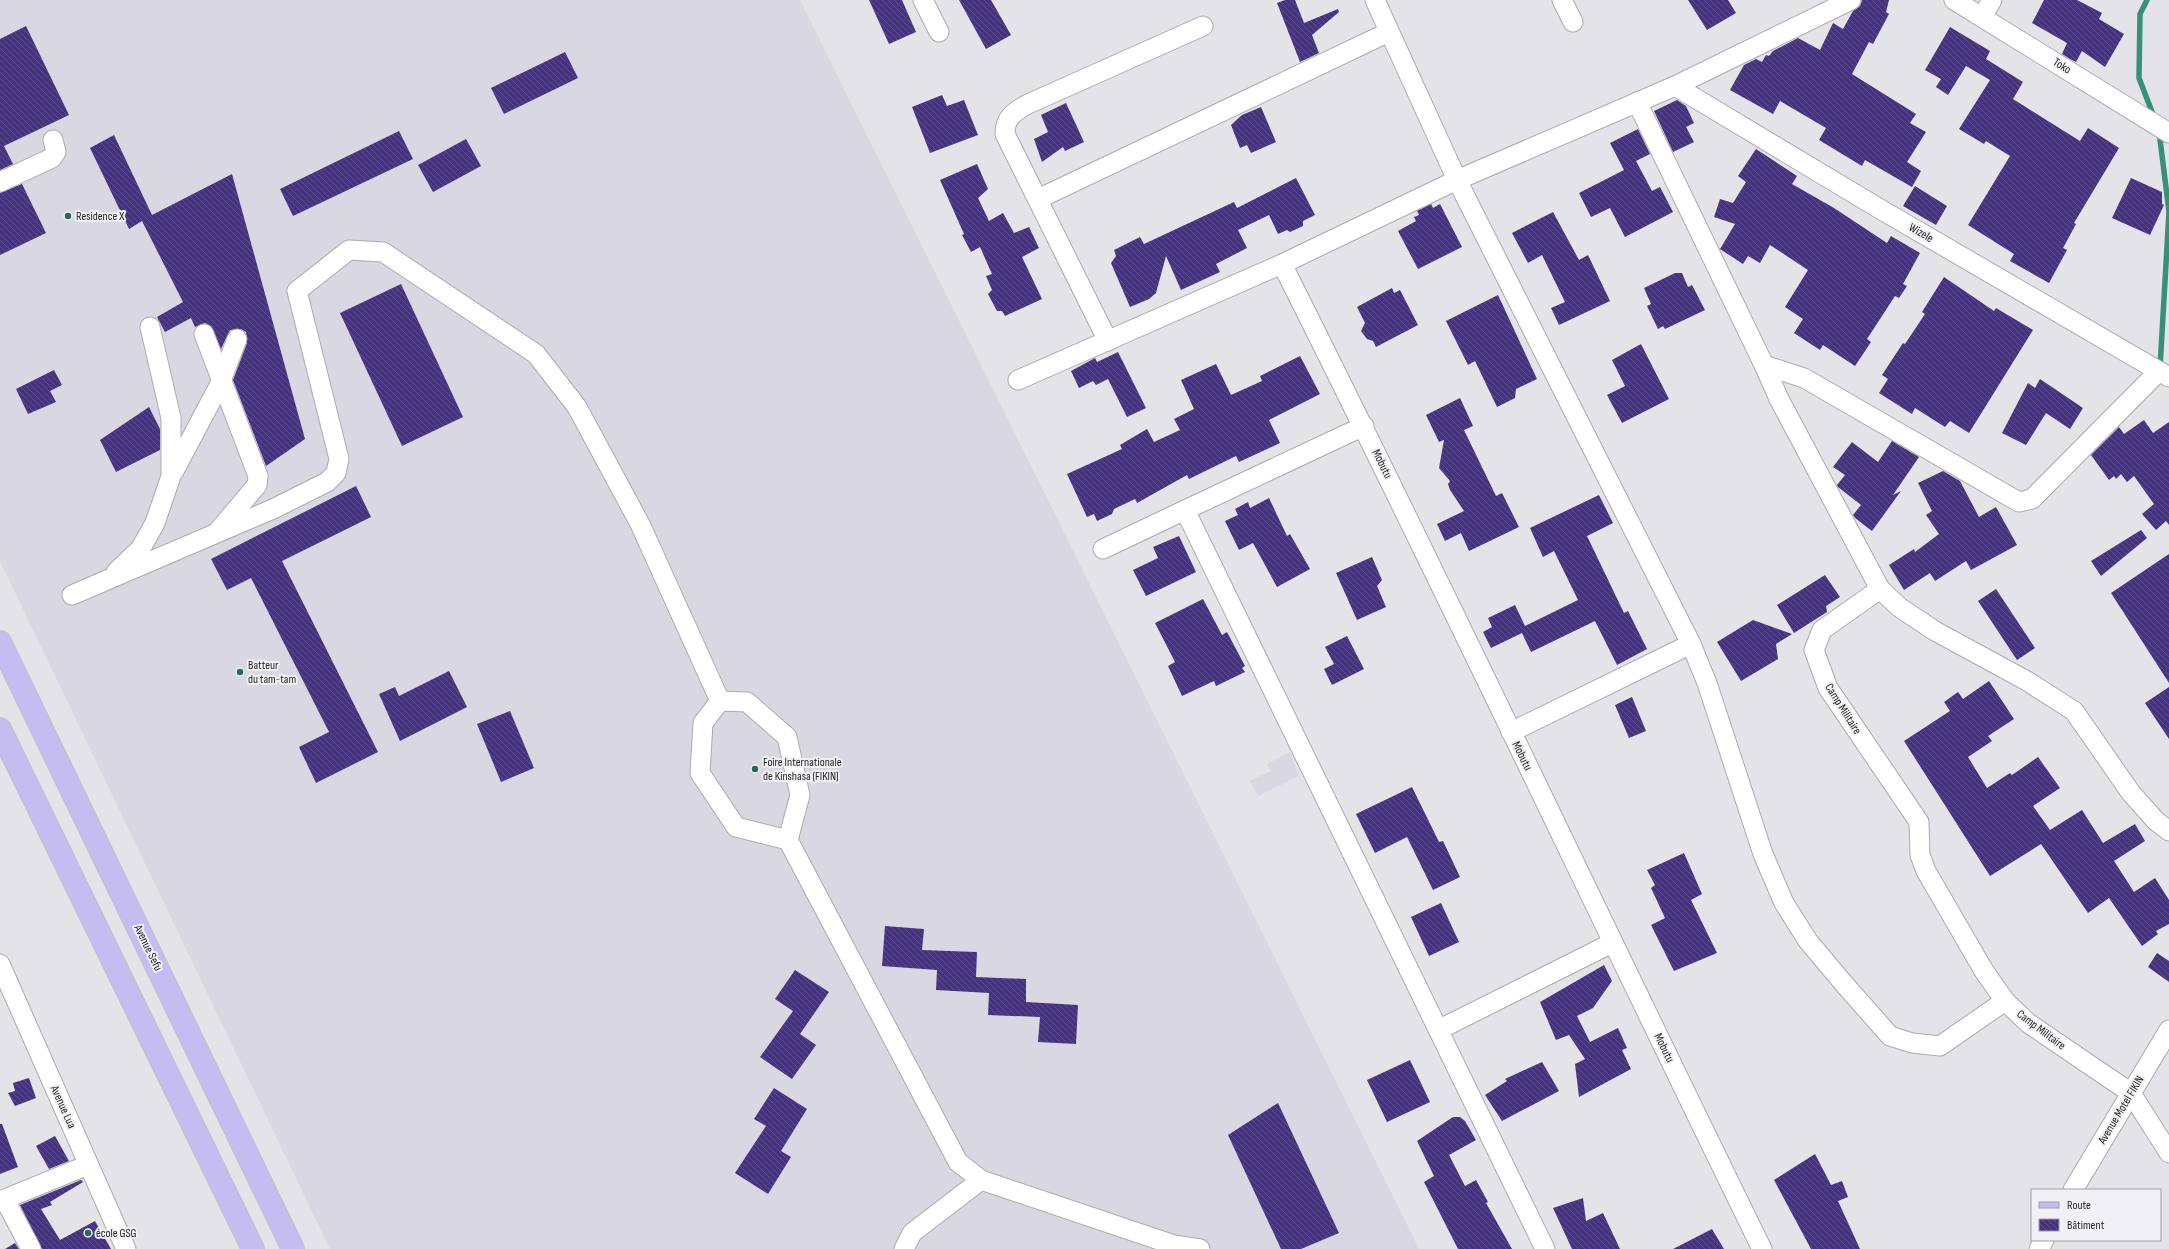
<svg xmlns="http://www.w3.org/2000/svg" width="2169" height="1249" viewBox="0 0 2169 1249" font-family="'Sofia Sans Condensed',sans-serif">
<defs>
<pattern id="building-back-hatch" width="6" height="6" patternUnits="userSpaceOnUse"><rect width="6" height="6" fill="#453382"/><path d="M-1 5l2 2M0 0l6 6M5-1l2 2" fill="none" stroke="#5d4f8e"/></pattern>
</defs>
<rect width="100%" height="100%" fill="#e4e3e7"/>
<g fill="#d8d7e2">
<path d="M0,0H800L1419,1249H330L0,561Z"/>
<path d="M1290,752L1299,776L1258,796L1250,781L1271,771L1267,764Z"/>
</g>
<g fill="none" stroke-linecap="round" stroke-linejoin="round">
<g stroke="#369177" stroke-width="5.5">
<path d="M2147,0L2140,14L2139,78L2154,117"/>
<path d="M2159,131L2169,212L2160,368"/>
</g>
</g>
<g fill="url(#building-back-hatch)">
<path d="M869,0H902L916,32L889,44Z"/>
<path d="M959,0H991L1011,35L986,49Z"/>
<path d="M1285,0H1295L1304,23L1338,9L1339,12L1312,35L1319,53L1300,62L1277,3Z"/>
<path d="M1688,0H1728L1736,13L1707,30Z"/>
<path d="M1862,0H1889L1886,12L1889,14L1873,44L1869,42L1852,74L1916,114L1910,123L1926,132L1907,162L1921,171L1912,187L1865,160L1862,166L1819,140L1826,128L1780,101L1773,114L1730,90L1744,65L1756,59L1762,62L1766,55L1769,56L1773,51L1798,38L1820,50L1833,23L1843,29L1853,11L1860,6Z"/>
<path d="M2044,0H2077L2102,13L2099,19L2124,34L2105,67L2082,51L2076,62L2070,59L2062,54L2067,43L2032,23Z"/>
<path d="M26,26L69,115L4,146L13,164L0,170V39Z"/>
<path d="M1950,27L1990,51L1986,59L2023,82L2013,99L2080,141L2088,128L2119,148L2074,223L2076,224L2063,248L2067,250L2049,283L2010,261L2014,254L1968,225L2010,156L1986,141L1984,144L1959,129L1990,80L1966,66L1948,95L1936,87L1941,79L1925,70Z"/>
<path d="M565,52L578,78L504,114L491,88Z"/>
<path d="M942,95L947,106L964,100L978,135L930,153L912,107Z"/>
<path d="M1677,100L1686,106L1694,123L1686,127L1694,142L1673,152L1654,111Z"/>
<path d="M1066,103L1084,142L1065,151L1063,147L1042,162L1034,139L1048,132L1041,115Z"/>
<path d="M1261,107L1276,142L1251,153L1247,145L1240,148L1231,125L1242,115Z"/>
<path d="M1638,129L1650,154L1636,161L1652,191L1660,187L1673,212L1625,237L1610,208L1591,217L1579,193L1624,170L1610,143Z"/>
<path d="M399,131L413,159L293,216L280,189Z"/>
<path d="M114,135L152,215L232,174L305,439L266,466L233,380L247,343L246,332L241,329L230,330L221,349L211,326L205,323L195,327L191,318L165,332L157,317L183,302L142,221L129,229L90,148Z"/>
<path d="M466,139L481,166L433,192L418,165Z"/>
<path d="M1756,149L1797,176L1792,184L1834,208L1887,243L1891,236L1920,253L1903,284L1907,286L1899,298L1895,296L1867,339L1871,342L1855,366L1823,345L1820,350L1794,333L1803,319L1785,307L1808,270L1770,245L1760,263L1748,256L1743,264L1720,249L1735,224L1714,217L1720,199L1733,203L1746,182L1738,176Z"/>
<path d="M977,164L988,189L978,198L989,221L1003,213L1014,233L1029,227L1039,248L1022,257L1042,299L1005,316L1002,311H997L988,294L992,290L986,276L992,274L980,247L971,252L962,235L964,234L940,180Z"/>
<path d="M1296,178L1315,215L1303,221V226L1290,232L1287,230L1278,234L1269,215L1238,230L1247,248L1216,264L1220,272L1181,290L1166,256L1156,293L1149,299L1130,307L1111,263L1116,256L1114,250L1140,237L1144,244L1234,202L1237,208Z"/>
<path d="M2131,178L2162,192V204L2164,205L2150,235L2112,218Z"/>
<path d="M22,184L46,233L0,255V193Z"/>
<path d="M1915,186L1947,206L1936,225L1903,206Z"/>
<path d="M1431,204L1433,208L1440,204L1462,247L1418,269L1398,231L1416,221L1414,217L1419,215L1417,211Z"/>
<path d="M1553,212L1579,260L1588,255L1610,301L1559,325L1551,308L1565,302L1542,255L1528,263L1512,233Z"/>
<path d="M1675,273H1682L1688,287L1692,285L1705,310L1665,329L1663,326L1658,329L1647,306L1651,304L1644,288Z"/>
<path d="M1944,277L1994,311L1996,308L2033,330L1969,433L1950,421L1945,427L1915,408L1912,414L1879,393L1888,379L1882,375L1903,343L1905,344L1925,314L1922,312Z"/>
<path d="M401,284L463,417L402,446L340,313Z"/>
<path d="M1392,288L1394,293L1400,290L1418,325L1376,347L1373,341L1367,339L1361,331L1365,323L1357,307Z"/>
<path d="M1498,295L1537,379L1516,389L1515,398L1497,407L1475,361L1468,365L1446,321Z"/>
<path d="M1641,344L1669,399L1622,423L1607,395L1625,386L1612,360Z"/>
<path d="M1118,352L1146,408L1127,417L1108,379L1096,385L1093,381L1079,388L1071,371L1095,358L1097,362Z"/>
<path d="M1300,356L1320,394L1269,420L1280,443L1239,462L1236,456L1189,479L1187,475L1137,503L1135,499L1114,509L1112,514L1097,521L1094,514L1087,517L1067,474L1122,449L1120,445L1147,429L1154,442L1180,430L1174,419L1194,409L1181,380L1216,364L1231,395L1262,381L1260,376Z"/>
<path d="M54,370L62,385L50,391L56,402L28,414L16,389Z"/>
<path d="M2040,379L2083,408L2070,429L2046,413L2026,445L2002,433L2028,383L2035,388Z"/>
<path d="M1460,398L1473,426L1464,430L1496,496L1502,493L1519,527L1469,551L1461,533L1445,541L1437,524L1464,511L1450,490L1448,484L1450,481L1439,468L1444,440L1439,442L1426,415Z"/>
<path d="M149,407L160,429V450L116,472L100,440Z"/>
<path d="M2144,420L2153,433L2169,422V525L2166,521L2156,530L2142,514L2154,504L2134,476L2127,482L2121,474L2116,479L2114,476L2109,480L2091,455L2119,427L2124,434Z"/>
<path d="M1892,441L1919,457L1893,495L1901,491L1872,531L1855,518L1853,515L1861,505L1838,487L1837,485L1845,475L1833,467L1852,442L1878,462Z"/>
<path d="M1943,471L1960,481L1979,517L1996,507L2017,545L1971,570L1966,561L1935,581L1930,573L1904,590L1889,565L1914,549L1915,552L1939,534L1926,515L1932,511L1918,483Z"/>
<path d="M356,486L371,517L282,561L378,752L316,783L299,747L329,732L251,578L227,590L211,559Z"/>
<path d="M1599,495L1613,523L1587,536L1624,613L1628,611L1647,649L1617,665L1595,621L1531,652L1522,633L1491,648L1483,632L1492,627L1488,618L1515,605L1525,626L1578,600L1554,551L1543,557L1530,528Z"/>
<path d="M1269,498L1287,536L1290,534L1310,569L1277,587L1253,543L1239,550L1225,521L1238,515L1235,509L1248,502L1250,508Z"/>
<path d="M2141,530L2147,538L2101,576L2091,561Z"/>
<path d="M1179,536L1196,572L1146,596L1133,570L1158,558L1153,547Z"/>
<path d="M2169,554V683L2111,593Z"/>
<path d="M1372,557L1382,580L1377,586L1386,607L1357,620L1336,573Z"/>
<path d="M1825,575L1840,597L1826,606L1827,612L1794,633L1777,605Z"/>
<path d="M1996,589L2035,648L2017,660L1978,601Z"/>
<path d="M1203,599L1222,635L1227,632L1245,666L1242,668L1245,672L1216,686L1214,681L1182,696L1168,666L1175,662L1155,623Z"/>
<path d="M1753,620L1792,634L1776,644L1778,659L1741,681L1717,642Z"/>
<path d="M1347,636L1364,669L1332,685L1324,669L1334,664L1325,647Z"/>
<path d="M449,671L467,707L400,741L379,694L395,687L399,696Z"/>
<path d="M1989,681L2014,719L1988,736L1992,741L1968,757L1987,788L2010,773L2012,775L2038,757L2060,788L2033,806L2050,830L2082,810L2103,843L2135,824L2145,841L2114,861L2134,892L2155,878L2169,900V924L2156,931L2158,934L2142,946L2109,898L2088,913L2041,844L1990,876L1904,741L1950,711L1944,702L1958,692L1963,699Z"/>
<path d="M2169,687V739L2145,703Z"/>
<path d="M1632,697L1646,731L1629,738L1615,705Z"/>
<path d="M510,711L534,768L501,782L477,724Z"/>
<path d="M1412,787L1439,842L1443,841L1460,877L1433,890L1407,837L1375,853L1356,814Z"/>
<path d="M1684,853L1702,894L1691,900L1717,953L1674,971L1651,925L1665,918L1651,888L1655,885L1647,870Z"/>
<path d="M1441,903L1459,942L1429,956L1411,917Z"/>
<path d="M885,926L924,929L922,950L977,952L976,977L1026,979V1002L1078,1005L1076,1044L1038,1042L1040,1017L988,1015L989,993L936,990L937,970L882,966Z"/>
<path d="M2157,953L2169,961V982L2148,967Z"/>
<path d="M1604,965L1612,981L1593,1008L1577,1016L1590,1042L1618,1028L1627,1048L1622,1050L1631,1069L1579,1097L1575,1064L1585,1059L1569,1035L1556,1040L1540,1002Z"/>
<path d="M795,970L829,992L800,1034L816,1045L792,1079L760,1057L793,1011L775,999Z"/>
<path d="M1410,1060L1430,1102L1387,1122L1367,1080Z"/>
<path d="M1542,1062L1559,1091L1502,1121L1485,1095L1507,1081L1505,1079Z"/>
<path d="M29,1078L36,1098L15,1106L8,1093L15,1091L13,1083Z"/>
<path d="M774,1088L807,1109L781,1151L791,1157L768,1194L735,1173L766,1126L754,1119Z"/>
<path d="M1278,1103L1339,1233L1301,1249H1281L1228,1135Z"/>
<path d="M1453,1117H1460L1465,1121L1476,1140L1449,1155L1465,1186L1476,1180L1488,1202L1486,1203L1512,1249H1458L1424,1182L1434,1176L1417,1141Z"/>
<path d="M0,1124H2L18,1167L0,1174Z"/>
<path d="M55,1136L69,1161L49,1169L36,1146Z"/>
<path d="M1815,1154L1831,1185L1842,1181L1848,1197L1838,1201L1860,1249H1811L1774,1180Z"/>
<path d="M81,1180L83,1182L50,1202L52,1205L41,1209L60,1240L95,1221L111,1249H42L20,1205Z"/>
<path d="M1583,1198L1586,1221L1603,1213L1620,1249H1572L1553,1208Z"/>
<path d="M1712,1229L1724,1249H1673Z"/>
<path d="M15,1243L19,1249H5Z"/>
</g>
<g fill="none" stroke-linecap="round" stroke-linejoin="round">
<g stroke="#abaaae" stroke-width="21">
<g id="minor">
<path d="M923,0L939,32"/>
<path d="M1375,0L1457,180L1691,644L1707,683L1763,854L1784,903L1808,941L1845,985L1890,1036L1912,1043L1940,1046L2005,1001"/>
<path d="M1562,0L1573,22"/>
<path d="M1954,0L2169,133"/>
<path d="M1982,17L1992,0"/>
<path d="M1675,86L1880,209L2169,377"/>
<path d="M1637,102L1764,365L1779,399L1880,589"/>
<path d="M0,182L52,158L56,152L53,140"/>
<path d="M1038,199L1389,32"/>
<path d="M1282,264C1446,590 1601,921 1762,1249"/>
<path d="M204,334L258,476L257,485L219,530"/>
<path d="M1108,341L1005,134C1005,117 1014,112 1028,104L1203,26"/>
<path d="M1764,365L1804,378L2019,502L2032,499L2159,371"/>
<path d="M1018,380L1282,264L1457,180L1675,86L1851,0"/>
<path d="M1364,426L1185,510L1545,1249"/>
<path d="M174,471L219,386L237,339"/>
<path d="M1103,549L1185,510"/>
<path d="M116,572L141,548L155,523L171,476V418L150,327"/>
<path d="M72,595L273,509L327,482L336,473L339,459L297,291L349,250L383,252L536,354L577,407L640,524L720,701"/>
<path d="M720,701L747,702L787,737L800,795L788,840L958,1162L981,1180L1174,1245L1200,1249"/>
<path d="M720,701L703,723L700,773L736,827L788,840"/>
<path d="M1511,732L1691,644"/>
<path d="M2169,831L2156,821L2131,793L2074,711L2027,681L1935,631L1899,607L1880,589L1822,630L1814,650L1828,688L1919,822L1920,855L1926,871L1984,971L2005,1001L2028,1023L2131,1093L2169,1153"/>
<path d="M0,964L126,1249"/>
<path d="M1438,1030L1612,943"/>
<path d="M2073,1190L2169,1030"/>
<path d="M5,1200L31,1249"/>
<path d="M0,1201L88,1165"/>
<path d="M904,1249L912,1233L981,1180"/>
<path d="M2039,1249L2044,1240"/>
</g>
</g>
<g stroke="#c2c2c2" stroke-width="24">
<g id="major">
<path d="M0,642L293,1249"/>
<path d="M0,729L253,1249"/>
</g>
</g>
<use href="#minor" stroke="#fff" stroke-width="19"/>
<use href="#major" stroke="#c5bcf2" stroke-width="22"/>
</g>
<g fill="#2a6854" stroke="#f1f1f5" stroke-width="1.5">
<circle cx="68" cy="216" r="4"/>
<circle cx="240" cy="672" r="4"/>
<circle cx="755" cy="769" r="4"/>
<circle cx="88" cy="1233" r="4"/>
</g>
<g text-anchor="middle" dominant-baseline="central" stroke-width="4" stroke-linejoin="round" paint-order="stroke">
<g font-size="12" fill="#242425" stroke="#f1f1f5">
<text transform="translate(2062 66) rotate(32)">Toko</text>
<text transform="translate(1921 233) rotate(30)">Wizele</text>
<text transform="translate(1382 464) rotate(64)">Mobutu</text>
<text transform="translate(1843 709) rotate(58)">Camp Militaire</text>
<text transform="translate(1522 756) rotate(64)">Mobutu</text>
<text transform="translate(148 948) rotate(64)">Avenue Sefu</text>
<text transform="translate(2041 1030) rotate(37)">Camp Militaire</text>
<text transform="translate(1664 1048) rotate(64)">Mobutu</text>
<text transform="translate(63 1107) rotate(66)">Avenue Lua</text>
<text transform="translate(2121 1110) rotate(-59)">Avenue Motel FIKIN</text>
</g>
<g font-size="12" fill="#242425" stroke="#f1f1f5" text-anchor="start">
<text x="76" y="216">Residence X</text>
<text x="248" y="665">Batteur<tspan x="248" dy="14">du tam-tam</tspan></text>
<text x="763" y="762">Foire Internationale<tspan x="763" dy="14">de Kinshasa (FIKIN)</tspan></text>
<text x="96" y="1233">école GSG</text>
</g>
</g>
<rect x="2031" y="1189" width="130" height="52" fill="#f1f1f5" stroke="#9f9fa2"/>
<rect x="2039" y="1202" width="20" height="6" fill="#c5bcf2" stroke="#9f9fa2"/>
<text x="2067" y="1209" font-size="12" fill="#242425">Route</text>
<rect x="2039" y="1219" width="20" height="12" fill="url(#building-back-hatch)" stroke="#9f9fa2"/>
<text x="2067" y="1229" font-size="12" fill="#242425">Bâtiment</text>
</svg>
